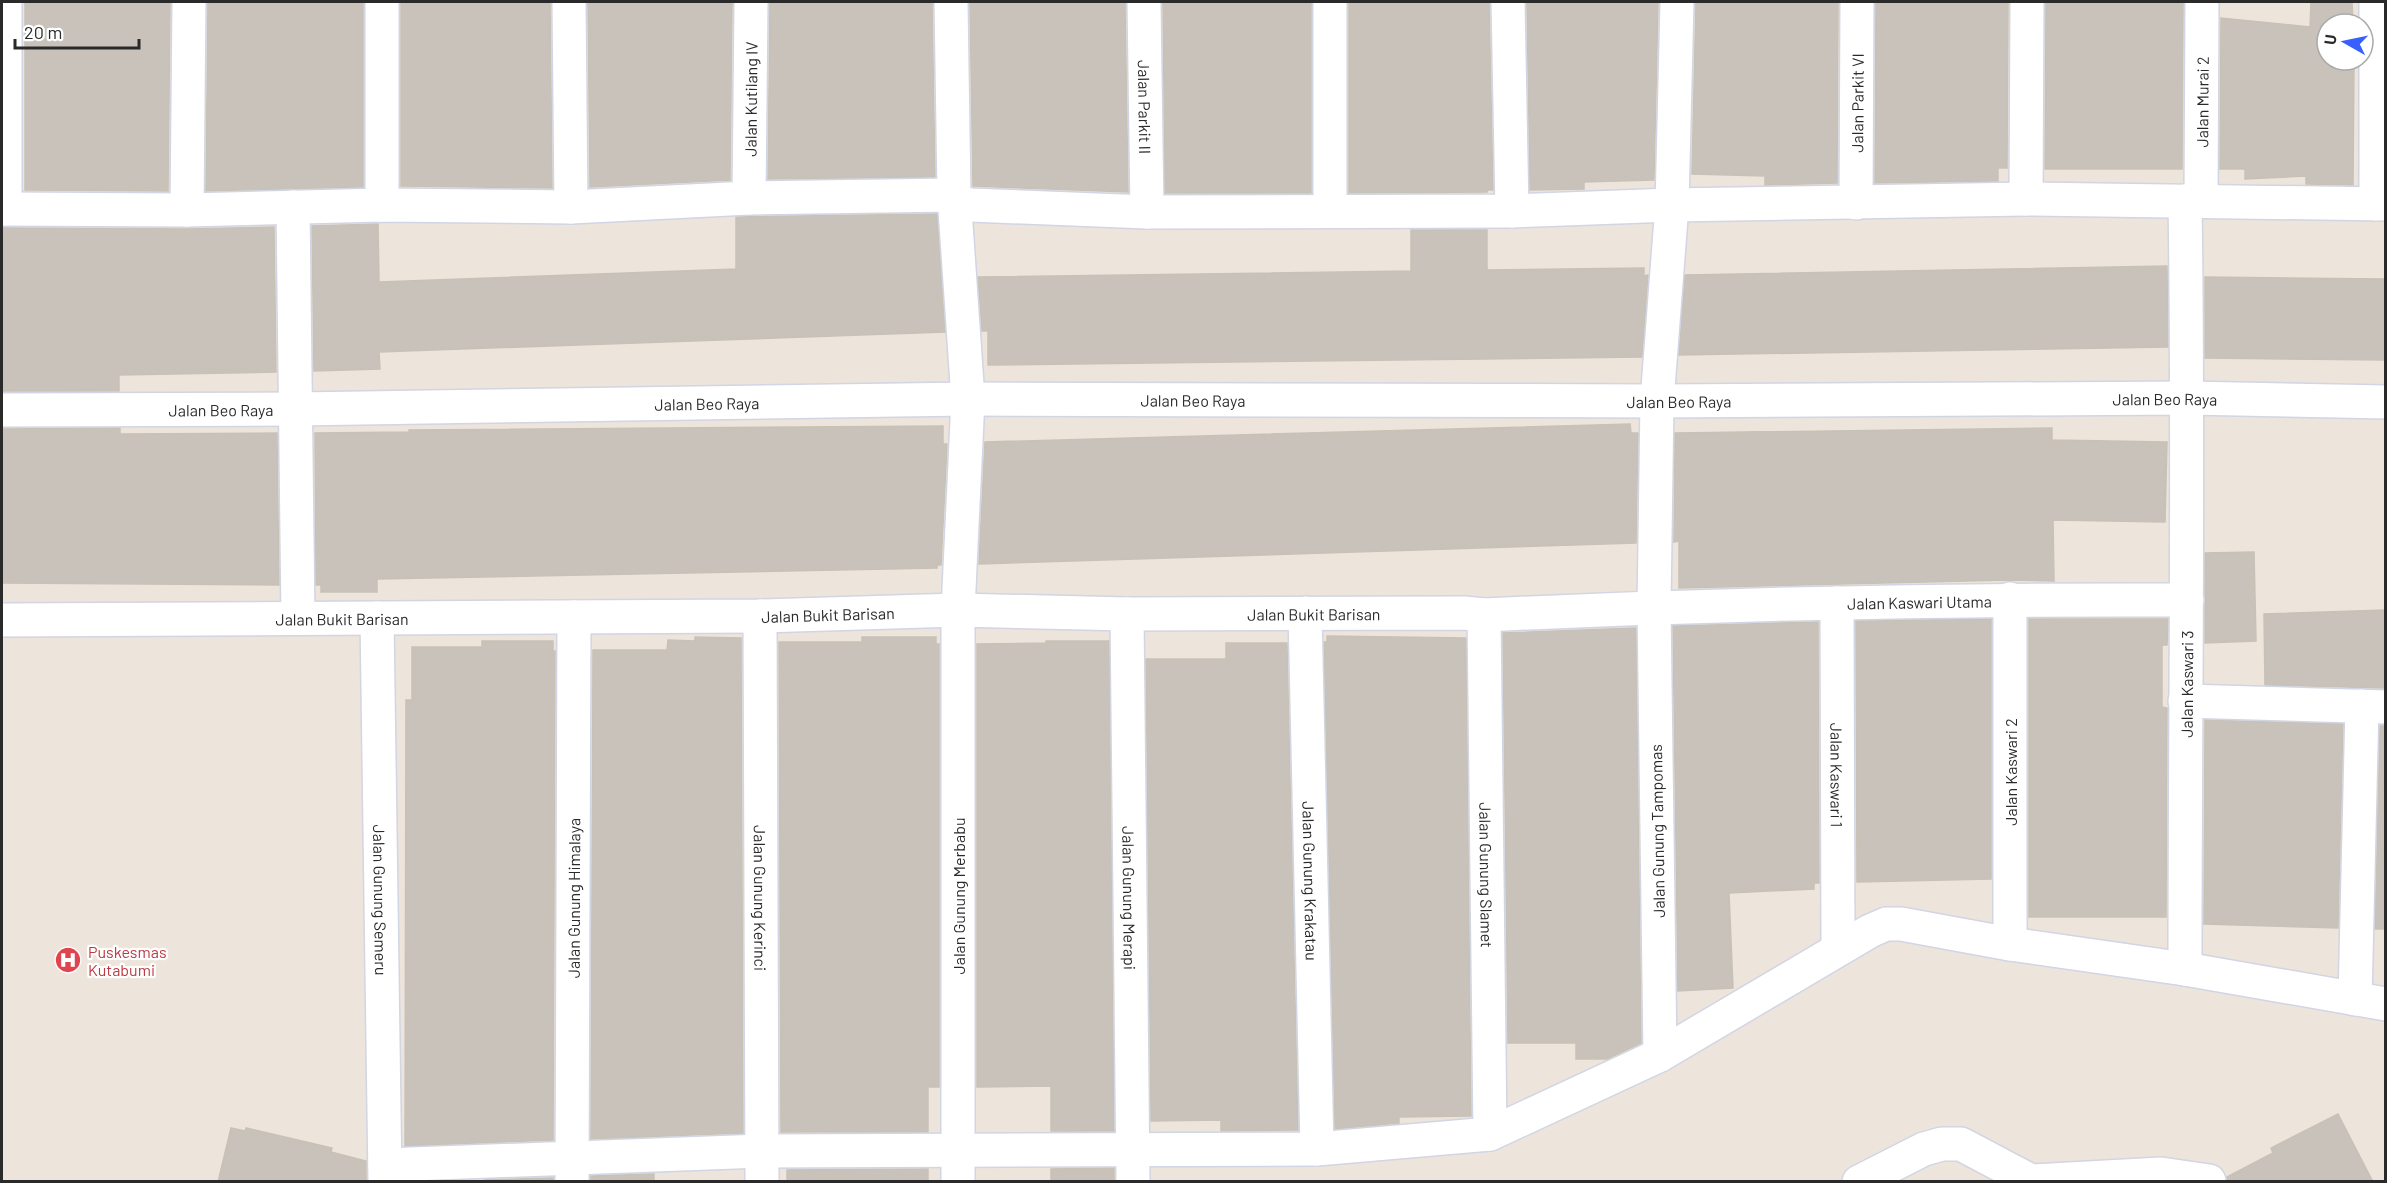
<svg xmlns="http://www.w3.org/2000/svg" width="2387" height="1183" viewBox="0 0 2387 1183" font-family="Barlow,sans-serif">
<rect width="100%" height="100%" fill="#ede5dc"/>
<g fill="#c8c2bb" stroke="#c8c1b5" stroke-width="1.5">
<path d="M25,2H170L168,191L25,190Z"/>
<path d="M208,2H363V187L206,191Z"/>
<path d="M401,2H550L552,188L401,186Z"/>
<path d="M588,2H732L730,180L590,187Z"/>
<path d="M770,2H932L935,177L768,179Z"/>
<path d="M970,2H1125L1128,192L973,186Z"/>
<path d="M1163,2H1311V193H1165Z"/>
<path d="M1349,2H1489L1493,190H1487V192L1349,193Z"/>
<path d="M1527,2H1658L1654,180L1584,182V189L1530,190Z"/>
<path d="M1696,2H1838L1837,183L1765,185V176L1692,174Z"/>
<path d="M1876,2H2008L2007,168H1998V181L1875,183Z"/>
<path d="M2046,2H2183L2182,169H2045Z"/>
<path d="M2311,2H2352L2353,24H2327V60H2354L2353,185L2306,184V176L2245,179V169H2220L2221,18L2310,27Z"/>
<path d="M937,214L945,332L379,352L380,369L314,371L312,226L378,224L379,282L736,269V217Z"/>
<path d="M274,227L276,372L119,375V391H2V228L187,229Z"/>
<path d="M1411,230H1487V270L1644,268V276L1648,275L1642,357L988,365V331H982L978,277L1411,271Z"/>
<path d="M2167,266L2168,347L1679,355L1685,275Z"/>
<path d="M2205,277L2385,279V360L2205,358Z"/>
<path d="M1630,424L1631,433H1638L1636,543L979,564L985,442Z"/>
<path d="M943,426V444H947L941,565H937V568L377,579V592H321V585H316L315,433L409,432V430Z"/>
<path d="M120,428V434L277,433L279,585L2,583V429Z"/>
<path d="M2052,428V440L2167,442L2165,522L2053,520L2054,581L2009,580L1679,588V541L1674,542L1675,433Z"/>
<path d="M2254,552L2256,641L2205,643V553Z"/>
<path d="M2385,610V688L2265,685L2264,614Z"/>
<path d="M1991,619V879L1857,882L1856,621Z"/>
<path d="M2029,619H2168L2167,645H2162V707L2167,708L2166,917H2029Z"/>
<path d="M1818,622L1819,883H1814V889L1729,893L1733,988L1678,991L1673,626Z"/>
<path d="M1636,628L1641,1043L1607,1059H1576V1043H1508L1503,633Z"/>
<path d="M1327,636L1466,638L1471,1116L1399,1117V1123L1335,1129L1324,642H1327Z"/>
<path d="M695,637L741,638L743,1133L591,1139L593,650H667L668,640L695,641Z"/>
<path d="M862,637H936V644H939V1087H928V1132H781L779,642H862Z"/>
<path d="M482,641H553V651H555L553,1140L405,1146L406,700H412V647H482Z"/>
<path d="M1046,641H1109L1114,1131H1051V1086L977,1087V644L1046,643Z"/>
<path d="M1226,643H1287L1298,1130L1221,1131V1120L1151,1121L1146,659H1226Z"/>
<path d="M2205,720L2343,724L2338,928L2204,924Z"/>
<path d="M2380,726H2385V929H2375Z"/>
<path d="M2338,1114L2373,1182H2227V1177L2273,1153L2271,1148Z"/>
<path d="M231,1128L245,1131L246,1128L332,1148L331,1152L366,1161V1182H218Z"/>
<path d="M1114,1168V1182H1051V1169Z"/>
<path d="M928,1169V1182H787V1170Z"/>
<path d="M654,1174V1182H591V1176Z"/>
<path d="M553,1178V1182H484V1180Z"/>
</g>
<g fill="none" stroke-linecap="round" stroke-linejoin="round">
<g stroke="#d1d5e4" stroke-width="36">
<g id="minor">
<path d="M382,2V205"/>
<path d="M569,2L571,207"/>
<path d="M951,2L954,195L968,399L958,610V1182"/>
<path id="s1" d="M1144,2L1147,212"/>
<path d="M1508,2L1512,211"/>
<path d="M2376,2V204"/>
<path id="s2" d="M749,198L751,2"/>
<path d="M2026,199L2027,2"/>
<path id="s3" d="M2201,201L2202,2"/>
<path id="s4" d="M1856,203L1857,2"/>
<path d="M293,207L298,618"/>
<path d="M2,209L187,210L382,205L571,207L749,198L954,195L960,203L971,205L1147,212L1512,211L1672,205L2026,199L2386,204"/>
<path d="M5,209V2"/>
<path d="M187,210L189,2"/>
<path d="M1330,210V2"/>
<path id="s5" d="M2,410L296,409L968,399L1657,401L2188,398L2386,402"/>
<path d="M2010,599V944"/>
<path id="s6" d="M1837,603L1838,949"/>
<path id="s7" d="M1305,613L1317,1149"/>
<path id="s8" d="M1127,614L1133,1182"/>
<path id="s9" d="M1484,615L1490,1134"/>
<path id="s10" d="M760,616L762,1182"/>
<path id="s11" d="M377,618L385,1182"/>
<path id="s12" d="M2,620L760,616L958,610L1127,614L1464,613L1484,615C1718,604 1952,599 2187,600"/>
<path d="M2185,701L2386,707"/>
<path id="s13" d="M2185,969C2185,713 2189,457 2185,201"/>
<path d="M2355,999L2362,706"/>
<path d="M1660,1055L1654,607L1657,401L1672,205L1677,2"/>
<path d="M385,1165L762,1151L1317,1149L1490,1134L1660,1055L1870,931L1886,924H1901L2010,944L2185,969L2386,1004"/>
<path id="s14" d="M572,1182L574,617"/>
<path d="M1859,1182L1924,1149L1942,1144H1961L2031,1181L2161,1174L2209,1181"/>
</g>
</g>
<use href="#minor" stroke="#fff" stroke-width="33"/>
</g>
<defs>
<g id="hospital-disc" transform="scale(1.35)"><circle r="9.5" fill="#e0444e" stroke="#fff"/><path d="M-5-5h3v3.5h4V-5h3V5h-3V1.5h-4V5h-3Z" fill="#fff"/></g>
</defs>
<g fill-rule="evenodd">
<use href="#hospital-disc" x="68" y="960"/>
</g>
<g text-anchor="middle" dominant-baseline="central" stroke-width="4.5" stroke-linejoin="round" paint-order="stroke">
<g font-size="16" fill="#2a2a2a" stroke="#fff">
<text stroke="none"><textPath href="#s2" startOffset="99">Jalan Kutilang IV</textPath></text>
<text stroke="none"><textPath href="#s3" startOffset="99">Jalan Murai 2</textPath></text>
<text stroke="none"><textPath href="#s4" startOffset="100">Jalan Parkit VI</textPath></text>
<text stroke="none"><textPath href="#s1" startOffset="105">Jalan Parkit II</textPath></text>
<text stroke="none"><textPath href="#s5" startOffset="2163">Jalan Beo Raya</textPath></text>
<text stroke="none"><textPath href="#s5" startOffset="1191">Jalan Beo Raya</textPath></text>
<text stroke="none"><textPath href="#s5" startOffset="1677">Jalan Beo Raya</textPath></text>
<text stroke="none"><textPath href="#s5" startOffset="705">Jalan Beo Raya</textPath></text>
<text stroke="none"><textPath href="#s5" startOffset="219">Jalan Beo Raya</textPath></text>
<text stroke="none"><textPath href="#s12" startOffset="1918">Jalan Kaswari Utama</textPath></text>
<text stroke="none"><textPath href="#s12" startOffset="1312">Jalan Bukit Barisan</textPath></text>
<text stroke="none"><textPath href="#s12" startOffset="826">Jalan Bukit Barisan</textPath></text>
<text stroke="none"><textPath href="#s12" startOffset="340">Jalan Bukit Barisan</textPath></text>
<text stroke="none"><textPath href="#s13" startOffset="285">Jalan Kaswari 3</textPath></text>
<text transform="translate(2010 772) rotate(-90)">Jalan Kaswari 2</text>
<text stroke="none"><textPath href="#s6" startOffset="172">Jalan Kaswari 1</textPath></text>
<text transform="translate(1657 831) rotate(-91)">Jalan Gunung Tampomas</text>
<text stroke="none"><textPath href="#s9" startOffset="260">Jalan Gunung Slamet</textPath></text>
<text stroke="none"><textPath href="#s7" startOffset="268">Jalan Gunung Krakatau</textPath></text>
<text transform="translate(958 896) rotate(-90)">Jalan Gunung Merbabu</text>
<text stroke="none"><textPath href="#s8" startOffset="284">Jalan Gunung Merapi</textPath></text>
<text stroke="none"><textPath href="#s14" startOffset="284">Jalan Gunung Himalaya</textPath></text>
<text stroke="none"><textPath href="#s10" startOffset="282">Jalan Gunung Kerinci</textPath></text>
<text stroke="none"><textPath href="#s11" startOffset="282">Jalan Gunung Semeru</textPath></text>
</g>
<g font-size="16" fill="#be3a42" stroke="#fff" text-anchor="start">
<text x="88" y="951">Puskesmas<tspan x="88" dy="18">Kutabumi</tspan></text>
</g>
</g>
<rect width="2387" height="1183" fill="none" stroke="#2a2a2a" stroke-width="6"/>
<g transform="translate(2345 42) rotate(279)"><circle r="28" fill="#ffffff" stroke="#aaaaaa" stroke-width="1.5"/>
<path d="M0-4.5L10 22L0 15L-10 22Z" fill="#3760ff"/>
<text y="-9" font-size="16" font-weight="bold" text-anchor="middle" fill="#2a2a2a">U</text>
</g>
<path d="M15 39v9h124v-9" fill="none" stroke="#2a2a2a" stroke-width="3"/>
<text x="24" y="39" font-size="18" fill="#2a2a2a" stroke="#ffffff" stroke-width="4.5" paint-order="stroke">20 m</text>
</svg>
